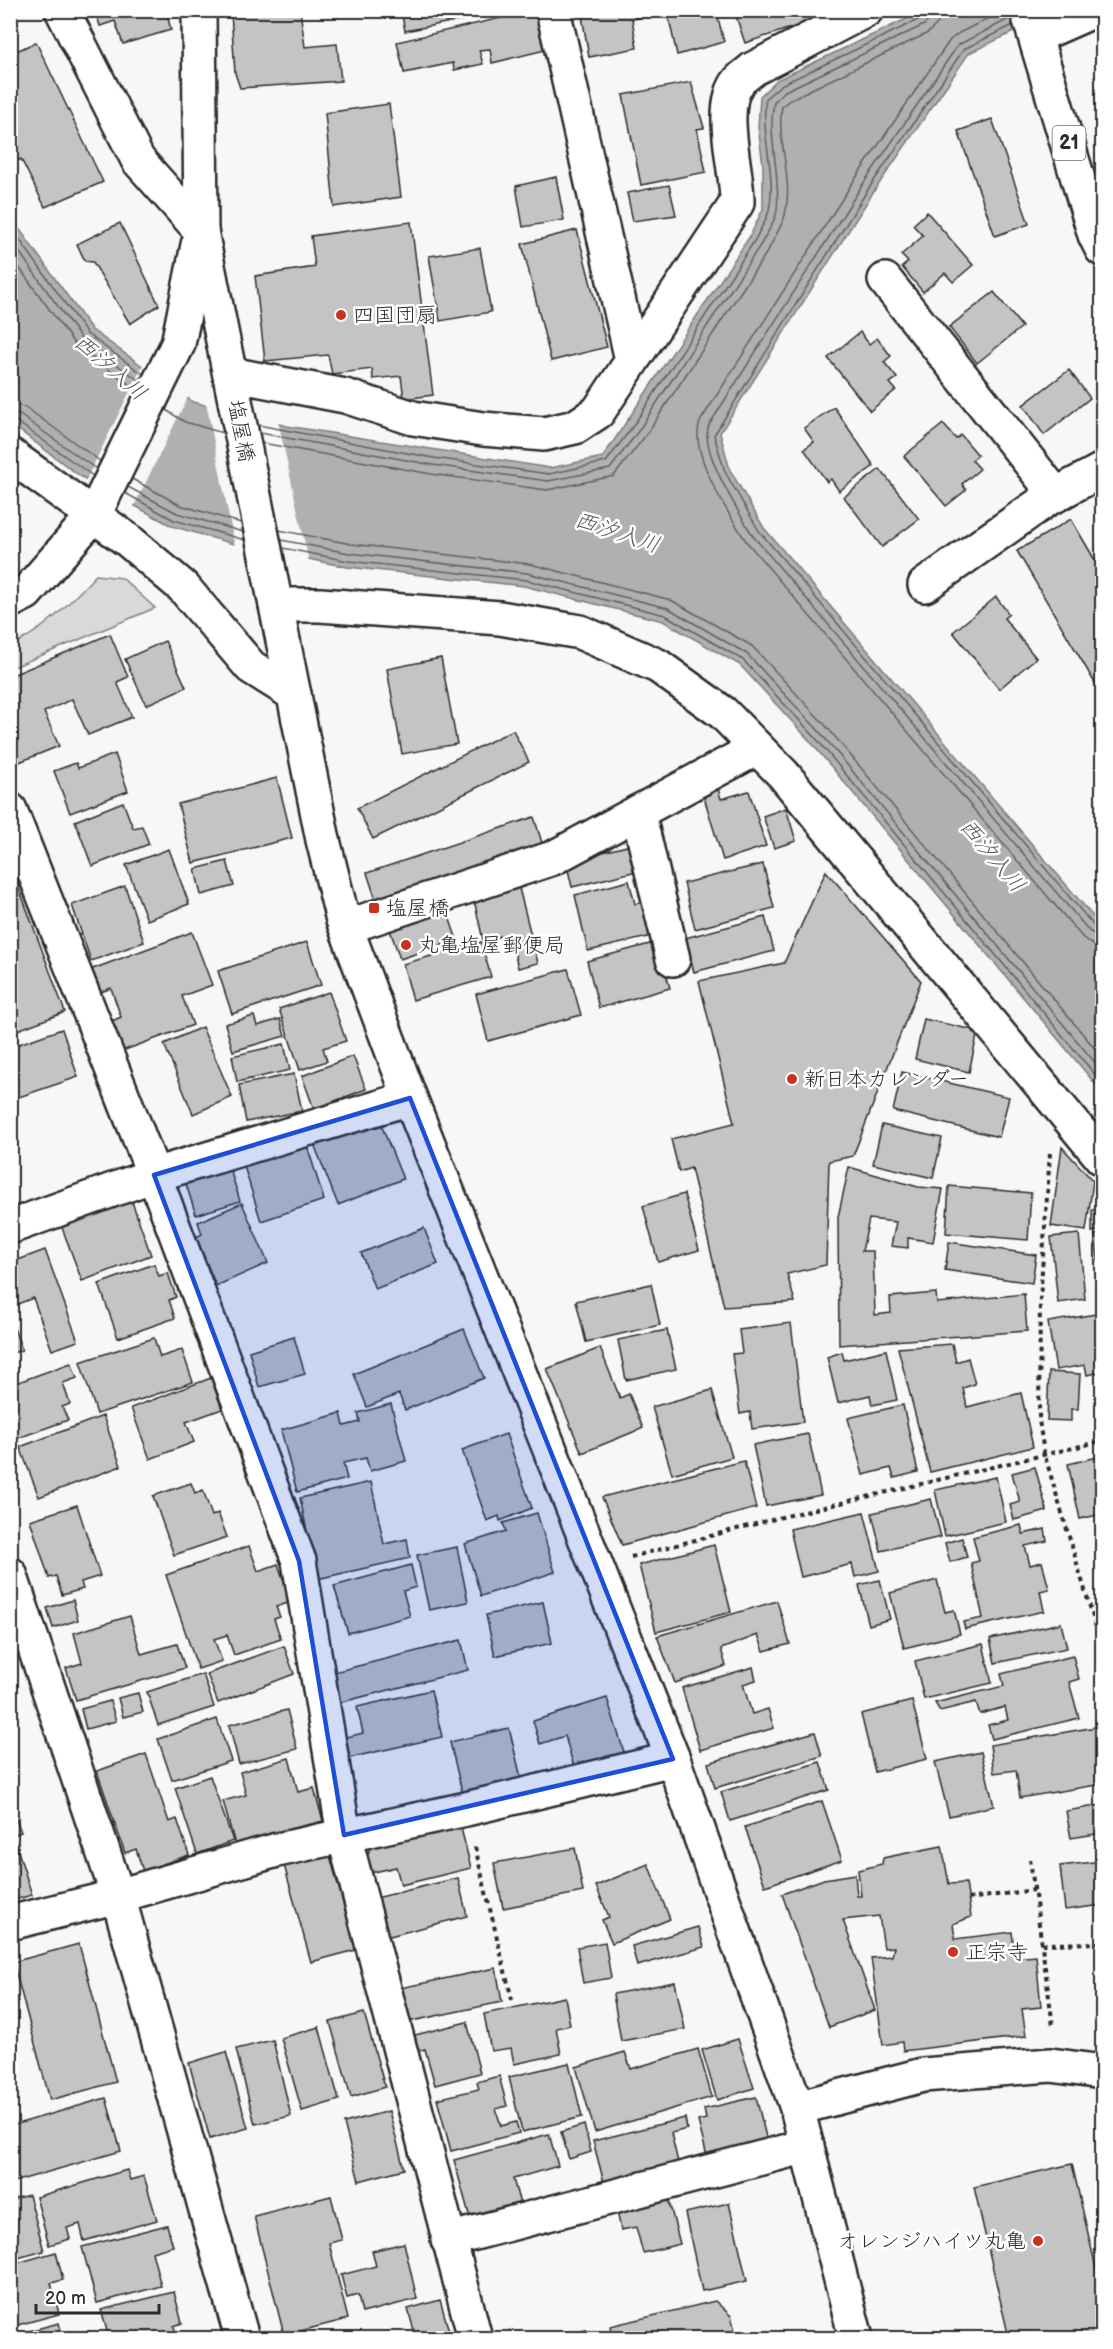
<svg xmlns="http://www.w3.org/2000/svg" width="1113" height="2349" viewBox="0 0 1113 2349" font-family="'Balsamiq Sans','Klee One',sans-serif">
<rect width="100%" height="100%" fill="#f7f7f7"/>
<filter id="ink" filterUnits="userSpaceOnUse"><feTurbulence type="fractalNoise" baseFrequency=".0167" numOctaves="2"/><feDisplacementMap in="SourceGraphic" scale="12" xChannelSelector="R" yChannelSelector="G"/><feConvolveMatrix kernelMatrix="1 2 1 2 8 2 1 2 1" color-interpolation-filters="sRGB"/></filter>
<g filter="url(#ink)">
<path fill="#d9d9d9" stroke="#828282" stroke-width="1.5" d="M96,575L122,578L155,608L11,668V645C45,631 71,601 96,575Z"/>
<path fill="#b0b0b0" stroke="#7b7b7b" stroke-width="1.5" d="M923,11H1058L969,53L872,194L720,433L730,470L764,528L1102,927V1092L809,740L740,665L663,621L524,586L347,567L230,543L172,526L80,476L11,424L10,216L92,330L193,402L287,426L550,468L603,457L750,236L763,209V165L758,127L760,96L777,80Z"/>
<g fill="#f7f7f7">
<path d="M144,363L189,395L133,508L85,482Z"/>
<path d="M206,402L278,421L309,562L235,547Z"/>
</g>
<g fill="none" stroke-linecap="round" stroke-linejoin="round">
<g stroke="#606060" stroke-width="1.5">
<path d="M1005,10L959,33L950,40L853,182L701,420C686,450 730,516 746,541L1083,938L1093,945L1102,946"/>
<path d="M1011,18L958,45L861,187L709,425C698,449 740,514 753,536L1090,932L1102,937"/>
<path d="M1013,25L964,49L867,191L714,435L725,472L759,531L1095,927L1102,930"/>
<path d="M10,226L87,334L143,374"/>
<path d="M10,239L82,340L140,381"/>
<path d="M10,255L76,346L136,389"/>
<path d="M10,404L25,407L100,461"/>
<path d="M166,410L185,422L223,433"/>
<path d="M10,413L20,415L96,469"/>
<path d="M10,420L16,421L93,476"/>
<path d="M258,425L434,458L549,474L606,462L633,426L755,240C759,231 767,220 769,210C777,175 760,135 766,98L781,85L920,19L924,10"/>
<path d="M260,433L433,465L548,481L610,469L639,430L761,244C766,234 776,221 777,210C781,174 767,137 774,102L785,91L924,25L930,19L931,10"/>
<path d="M262,443L431,474L547,490L614,476L646,435L769,249C774,238 782,226 785,215C794,179 776,141 782,106L791,99L928,33L938,23L940,10"/>
<path d="M132,479L180,505L241,523"/>
<path d="M128,487L177,513L243,532"/>
<path d="M125,493L174,520L245,540"/>
<path d="M279,530L351,544L530,564L671,600L752,646L826,726L1102,1057"/>
<path d="M281,540L349,553L527,573L668,608L747,654L819,731L1102,1071"/>
<path d="M283,548L348,561L526,580L665,615L743,660L814,736L1102,1083"/>
</g>
</g>
<g fill="#c4c4c4" stroke="#2b2b2b" stroke-width="1.5">
<path d="M95,10H166L171,30L123,44L115,21L100,26Z"/>
<path d="M300,10L305,47L337,44L341,81L240,88L235,73L231,13Z"/>
<path d="M401,10H490L491,14L405,31Z"/>
<path d="M535,10L545,50L492,63L490,49L479,50L483,64L454,70L453,63L404,73L397,42Z"/>
<path d="M581,10H637L639,18L632,19L637,48L589,57Z"/>
<path d="M667,10H716L724,42L677,55Z"/>
<path d="M734,10H809L812,21L745,43Z"/>
<path d="M36,42L103,182L45,207L21,159L10,164V54Z"/>
<path d="M691,82L704,128L697,129L706,172L641,185L623,95Z"/>
<path d="M389,104L401,197L334,207L325,113Z"/>
<path d="M992,119L1029,224L995,236L958,131Z"/>
<path d="M556,177L564,220L523,227L516,186Z"/>
<path d="M669,185L676,215L633,221L627,193Z"/>
<path d="M927,212L973,265L953,282L945,273L923,292L902,267L908,262L901,255L923,236L913,225Z"/>
<path d="M411,222L433,395L404,399L401,376L373,379L372,369L332,374L328,355L265,361L255,276L315,267L311,236Z"/>
<path d="M120,223L159,305L130,324L93,262L85,261L77,244Z"/>
<path d="M577,230L607,347L551,361L522,244Z"/>
<path d="M480,248L491,312L440,321L429,256Z"/>
<path d="M994,292L1022,327L977,363L949,327Z"/>
<path d="M860,332L869,344L877,338L891,356L884,362L897,378L890,383L896,390L870,411L828,358Z"/>
<path d="M1069,370L1090,398L1044,435L1023,405Z"/>
<path d="M834,407L874,466L839,491L831,479L827,482L804,449L814,442L804,428Z"/>
<path d="M943,424L956,439L961,435L978,455L972,460L980,469L962,484L966,490L946,506L904,456Z"/>
<path d="M880,469L919,519L882,547L844,497Z"/>
<path d="M1071,519L1102,572V695L1017,551Z"/>
<path d="M996,597L1009,614L1004,618L1036,658L999,689L953,632Z"/>
<path d="M110,634L128,677L117,682L132,717L88,735L72,699L44,712L59,746L17,763L10,747V676Z"/>
<path d="M165,641L186,687L146,705L125,659Z"/>
<path d="M441,658L457,744L402,754L387,669Z"/>
<path d="M513,730L529,762L373,839L357,808Z"/>
<path d="M115,754L128,791L70,813L54,771L76,763L78,768Z"/>
<path d="M277,778L292,838L193,863L178,804Z"/>
<path d="M718,789L721,799L749,791L766,846L723,860L703,794Z"/>
<path d="M123,802L133,828L142,826L149,844L92,866L75,821Z"/>
<path d="M786,808L796,841L774,848L763,816Z"/>
<path d="M534,817L543,846L377,903L367,873Z"/>
<path d="M631,845L637,871L572,887L566,861Z"/>
<path d="M169,849L189,904L147,920L126,865Z"/>
<path d="M227,861L234,886L201,895L195,869Z"/>
<path d="M763,864L774,908L695,929L684,883Z"/>
<path d="M826,871L921,981L853,1156L829,1161L826,1265L787,1274L795,1302L724,1307L691,1168L679,1172L671,1139L734,1123L699,981L784,963Z"/>
<path d="M16,880L65,1012L10,1033V882Z"/>
<path d="M629,881L635,904L645,902L652,936L588,951L575,895Z"/>
<path d="M125,886L144,942L91,961L72,905Z"/>
<path d="M519,888L538,963L518,968L510,934L483,940L474,900Z"/>
<path d="M446,908L457,940L400,959L389,927Z"/>
<path d="M765,917L774,951L694,972L685,938Z"/>
<path d="M192,932L212,985L182,996L193,1025L122,1051L112,1021L121,1017L111,988L99,993L90,970Z"/>
<path d="M307,942L321,985L232,1014L218,971Z"/>
<path d="M481,942L491,977L413,1000L403,964Z"/>
<path d="M657,942L670,988L599,1008L587,961Z"/>
<path d="M568,969L581,1015L488,1041L476,994Z"/>
<path d="M329,992L346,1041L323,1048L327,1061L300,1070L279,1009Z"/>
<path d="M254,1016L257,1026L280,1019L285,1036L233,1051L225,1024Z"/>
<path d="M924,1019L978,1031L969,1072L915,1059Z"/>
<path d="M202,1027L232,1097L193,1114L164,1044Z"/>
<path d="M62,1029L78,1077L10,1100V1047Z"/>
<path d="M284,1044L290,1070L237,1082L232,1056Z"/>
<path d="M353,1056L366,1089L314,1109L302,1076Z"/>
<path d="M902,1072L1009,1097L999,1137L893,1111Z"/>
<path d="M294,1074L302,1111L246,1122L239,1085Z"/>
<path d="M378,1117L403,1179L338,1205L314,1144Z"/>
<path d="M882,1125L942,1138L933,1178L873,1164Z"/>
<path d="M306,1142L324,1200L261,1221L243,1163Z"/>
<path d="M1062,1147L1093,1181L1086,1231L1051,1226Z"/>
<path d="M229,1166L240,1201L196,1215L185,1181Z"/>
<path d="M849,1167L918,1187L943,1189L933,1242L908,1238V1248L891,1246L896,1222L869,1219L862,1251H873L875,1315L891,1313L890,1297L936,1293L937,1303L1024,1294L1027,1331L839,1345L838,1217Z"/>
<path d="M949,1186L1031,1193L1028,1240L946,1233Z"/>
<path d="M684,1194L699,1250L658,1262L643,1206Z"/>
<path d="M131,1199L151,1255L82,1281L61,1225Z"/>
<path d="M242,1203L268,1263L216,1286L196,1237L202,1234L198,1222Z"/>
<path d="M1102,1208V1230L1092,1232V1210Z"/>
<path d="M424,1228L438,1264L375,1289L361,1253Z"/>
<path d="M1079,1234L1085,1299L1058,1303L1051,1237Z"/>
<path d="M1102,1234V1293L1095,1235Z"/>
<path d="M949,1242L1036,1255L1032,1283L945,1270Z"/>
<path d="M45,1250L78,1341L52,1350L33,1298L10,1307V1263Z"/>
<path d="M154,1264L159,1276L168,1273L176,1297L169,1300L175,1318L118,1338L99,1284Z"/>
<path d="M651,1284L660,1325L586,1342L576,1301Z"/>
<path d="M1102,1313V1372L1087,1375L1085,1365L1056,1370L1048,1322Z"/>
<path d="M10,1317L22,1350L10,1354Z"/>
<path d="M791,1323L803,1422L752,1429L750,1412L740,1414L732,1354L742,1353L739,1330Z"/>
<path d="M464,1329L484,1378L405,1410L399,1394L367,1407L354,1374Z"/>
<path d="M667,1330L676,1369L626,1380L618,1340Z"/>
<path d="M294,1337L305,1374L259,1387L249,1351Z"/>
<path d="M154,1338L160,1357L182,1350L193,1382L97,1414L80,1362Z"/>
<path d="M952,1344L956,1362L968,1358L975,1384L963,1388L967,1407L1021,1393L1033,1447L930,1472L898,1348Z"/>
<path d="M600,1348L620,1398L629,1394L643,1428L582,1453L547,1369Z"/>
<path d="M886,1350L897,1400L872,1405L870,1395L838,1403L827,1357L842,1352L844,1360Z"/>
<path d="M71,1363L77,1378L63,1383L70,1404L62,1407L68,1420L10,1441V1385Z"/>
<path d="M1049,1372L1080,1374L1078,1409H1071V1421L1047,1420Z"/>
<path d="M211,1378L222,1409L186,1422L194,1442L150,1459L131,1408Z"/>
<path d="M712,1390L732,1457L672,1474L652,1407Z"/>
<path d="M391,1404L406,1461L370,1471L366,1458L343,1463L347,1479L297,1492L281,1430L341,1413L344,1426L360,1422L358,1413Z"/>
<path d="M903,1405L918,1472L894,1478L891,1468L863,1475L848,1418Z"/>
<path d="M103,1416L121,1466L39,1497L20,1447Z"/>
<path d="M506,1434L532,1508L500,1521L499,1516L487,1521L462,1450Z"/>
<path d="M808,1434L821,1495L766,1506L753,1445Z"/>
<path d="M1102,1456V1514L1080,1519L1068,1464Z"/>
<path d="M744,1461L756,1508L622,1545L602,1497Z"/>
<path d="M1035,1467L1047,1511L1014,1520L1010,1505L1020,1502L1012,1473Z"/>
<path d="M996,1477L1006,1522L945,1536L935,1490Z"/>
<path d="M371,1482L384,1544L407,1539L410,1558L317,1579L300,1498Z"/>
<path d="M191,1483L195,1493L203,1490L212,1516L218,1513L227,1537L174,1555L153,1496Z"/>
<path d="M931,1499L941,1537L881,1551L872,1513Z"/>
<path d="M77,1505L100,1576L81,1582L83,1589L62,1595L56,1576L49,1578L30,1520Z"/>
<path d="M864,1512L879,1571L855,1577L852,1564L801,1577L790,1529Z"/>
<path d="M537,1513L555,1572L481,1596L465,1544L506,1531L503,1523Z"/>
<path d="M1021,1525L1023,1534L1045,1529L1047,1541L1025,1546L1030,1565L1042,1562L1049,1589L1040,1591L1044,1611L965,1629L963,1622L983,1618L971,1563L979,1561L973,1537Z"/>
<path d="M962,1538L967,1557L950,1562L945,1543Z"/>
<path d="M714,1545L731,1612L656,1632L639,1565Z"/>
<path d="M249,1546L258,1571L278,1564L291,1602L276,1607L280,1617L274,1619L281,1639L234,1655L227,1635L214,1639L222,1661L198,1669L166,1575Z"/>
<path d="M457,1547L468,1602L429,1610L417,1555Z"/>
<path d="M411,1565L416,1587L403,1591L410,1616L348,1633L334,1586Z"/>
<path d="M880,1580L890,1619L869,1625L859,1585Z"/>
<path d="M937,1580L945,1612L954,1610L960,1634L904,1648L890,1593Z"/>
<path d="M73,1600L78,1620L53,1628L47,1608Z"/>
<path d="M777,1601L790,1644L764,1651L758,1635L721,1649L726,1666L675,1683L657,1636Z"/>
<path d="M543,1602L552,1643L495,1656L486,1615Z"/>
<path d="M130,1616L141,1654L177,1644L185,1668L76,1700L66,1668L82,1663L74,1633Z"/>
<path d="M1061,1623L1067,1648L995,1663L990,1639Z"/>
<path d="M461,1640L468,1670L338,1703L330,1673Z"/>
<path d="M983,1644L992,1683L924,1699L915,1661Z"/>
<path d="M284,1646L294,1674L218,1703L207,1674Z"/>
<path d="M1073,1656L1079,1679L1069,1682L1079,1718L992,1739L988,1725L1008,1720L1005,1707L980,1714L976,1702L940,1711L935,1703L1004,1686L1001,1674Z"/>
<path d="M753,1667L756,1680L743,1684L752,1714L768,1709L774,1728L700,1750L682,1688Z"/>
<path d="M203,1674L214,1707L158,1725L147,1692Z"/>
<path d="M431,1690L442,1737L344,1759L339,1739L363,1733L357,1707Z"/>
<path d="M138,1693L143,1712L123,1717L118,1698Z"/>
<path d="M607,1698L624,1752L574,1767L565,1736L540,1744L533,1721Z"/>
<path d="M110,1701L116,1721L86,1729L81,1709Z"/>
<path d="M912,1701L927,1759L875,1772L861,1714Z"/>
<path d="M287,1710L297,1749L239,1764L229,1725Z"/>
<path d="M217,1719L231,1761L172,1780L158,1739Z"/>
<path d="M1102,1726V1784L1020,1798L1016,1770L994,1773L990,1745Z"/>
<path d="M509,1728L522,1782L463,1796L450,1742Z"/>
<path d="M815,1732L822,1756L715,1788L708,1763Z"/>
<path d="M981,1752L994,1806L949,1816L935,1762Z"/>
<path d="M146,1754L169,1822L177,1819L189,1855L143,1871L136,1849L125,1853L97,1771Z"/>
<path d="M289,1758L298,1792L314,1788L323,1821L235,1845L223,1801L246,1795L240,1772Z"/>
<path d="M820,1762L829,1790L730,1821L721,1792Z"/>
<path d="M210,1776L233,1841L197,1854L175,1788Z"/>
<path d="M822,1801L842,1860L765,1886L745,1827Z"/>
<path d="M10,1803L21,1832L13,1835L32,1895L10,1901Z"/>
<path d="M1102,1805V1833L1071,1838L1066,1811Z"/>
<path d="M460,1824L471,1868L401,1885L396,1867L370,1873L366,1859L371,1846Z"/>
<path d="M942,1846L949,1884L966,1883L971,1917L953,1924L955,1939L1012,1932L1015,1958L1036,1956L1041,2007L1022,2009L1026,2036L903,2051L902,2042L883,2045L871,1958L892,1956L894,1947L884,1948L879,1916L843,1920L875,2010L829,2027L782,1894L824,1879L855,1874L857,1896H861L858,1870L882,1864L883,1858Z"/>
<path d="M575,1848L583,1892L503,1908L494,1863Z"/>
<path d="M329,1852L356,1950L311,1962L284,1865Z"/>
<path d="M1102,1861V1905L1065,1910L1060,1866Z"/>
<path d="M648,1864L670,1919L612,1943L602,1920L609,1917L596,1886Z"/>
<path d="M458,1878L467,1916L386,1937L376,1898Z"/>
<path d="M698,1927L704,1947L637,1966L632,1946Z"/>
<path d="M605,1942L611,1978L583,1983L577,1947Z"/>
<path d="M79,1944L116,2082L50,2100L13,1962Z"/>
<path d="M496,1968L502,2002L407,2022L400,1988Z"/>
<path d="M675,1982L685,2029L621,2041L613,1994Z"/>
<path d="M565,1997L570,2025L556,2028L561,2054L514,2064L511,2048L491,2051L484,2014Z"/>
<path d="M364,2013L385,2087L351,2097L330,2022Z"/>
<path d="M467,2022L480,2073L435,2085L425,2049L415,2052L411,2036Z"/>
<path d="M319,2027L339,2100L302,2111L281,2038Z"/>
<path d="M738,2039L754,2088L717,2100L702,2050Z"/>
<path d="M273,2040L291,2116L255,2124L236,2049Z"/>
<path d="M698,2049L712,2097L595,2132L576,2067L625,2052L631,2069Z"/>
<path d="M226,2052L248,2128L210,2139L189,2063Z"/>
<path d="M569,2063L582,2117L522,2132L509,2077Z"/>
<path d="M499,2076L507,2106L496,2109L501,2126L516,2122L519,2133L451,2151L437,2099L479,2089L477,2082Z"/>
<path d="M756,2097L768,2145L708,2160L698,2121L706,2119L704,2109Z"/>
<path d="M106,2098L121,2151L10,2183V2126Z"/>
<path d="M389,2111L404,2169L359,2181L344,2123Z"/>
<path d="M685,2118L687,2129L671,2133L680,2171L606,2190L593,2141Z"/>
<path d="M584,2125L591,2152L569,2159L561,2132Z"/>
<path d="M549,2134L558,2166L513,2179L520,2204L470,2218L454,2160Z"/>
<path d="M1072,2164L1102,2294V2338H1009L974,2187Z"/>
<path d="M127,2170L130,2180L144,2176L157,2220L84,2241L80,2224L67,2228L70,2239L49,2245L36,2197Z"/>
<path d="M29,2195L44,2251L10,2260V2200Z"/>
<path d="M331,2196L342,2240L329,2243L348,2319L284,2335L254,2216Z"/>
<path d="M668,2198L680,2244L643,2253L636,2227L621,2230L617,2211Z"/>
<path d="M729,2203L747,2281L702,2291L685,2213Z"/>
<path d="M167,2225L173,2246L152,2252L161,2286L97,2303L82,2247Z"/>
<path d="M404,2243L417,2299L362,2313L358,2295L347,2298L341,2275L376,2266L372,2251Z"/>
<path d="M56,2252L63,2280L51,2283L59,2314L10,2327V2265Z"/>
<path d="M174,2292L182,2323L174,2326L177,2338H109L101,2310Z"/>
<path d="M440,2300L451,2338H416L408,2309Z"/>
<path d="M715,2301L731,2316L737,2338H612L610,2326Z"/>
<path d="M59,2323L63,2338H10V2336Z"/>
<path d="M586,2330L588,2338H554Z"/>
</g>
<g fill="none" stroke-linecap="round" stroke-linejoin="round">
<g stroke="#2b2b2b" stroke-width="38">
<g id="minor">
<path d="M62,10L138,160L201,231"/>
<path d="M199,10L201,231L323,840L343,920L410,1098L673,1759L797,2108L856,2338"/>
<path d="M553,10L632,360"/>
<path d="M1036,36L1095,10"/>
<path d="M885,280L1056,495"/>
<path d="M230,374L345,396L413,418L483,429L544,434L575,427L598,412L737,203C738,171 717,107 739,81C743,76 749,73 753,69L866,10"/>
<path d="M10,455L129,541L183,587L251,667L294,694"/>
<path d="M925,585L1046,500L1102,470"/>
<path d="M10,601L26,593L94,515L178,344L198,245"/>
<path d="M276,605H320L500,618L580,632L658,666L723,713L783,774L1102,1158"/>
<path d="M10,810L154,1175L299,1561L344,1835L475,2338"/>
<path d="M638,812L673,959"/>
<path d="M346,927L553,858L757,748"/>
<path d="M10,1227L154,1175L410,1098"/>
<path d="M10,1574L118,1896L242,2338"/>
<path d="M10,1923L118,1896L277,1850L466,1809L673,1759"/>
<path d="M797,2108L923,2075L1051,2065L1102,2072"/>
<path d="M448,2240L807,2146"/>
</g>
</g>
<g stroke="#2b2b2b" stroke-width="38">
<path id="major" d="M1027,10L1095,235L1102,249"/>
</g>
<g stroke="#2b2b2b" stroke-width="4" stroke-dasharray="4.5 4.5" stroke-linecap="butt">
<path d="M1050,1153L1040,1300L1039,1420L1044,1453L1102,1647"/>
<path d="M631,1557L782,1517L1102,1441"/>
<path d="M475,1847L512,2000"/>
<path d="M1030,1859L1053,2026"/>
<path d="M968,1899L1034,1890"/>
<path d="M1042,1944L1102,1943"/>
</g>
<use href="#minor" stroke="#fff" stroke-width="33"/>
<use href="#major" stroke="#fff" stroke-width="33"/>
</g>
</g>
<path fill="#1d4ed8" fill-opacity="0.2" stroke="#1d4ed8" stroke-width="4.5" stroke-linejoin="round" d="M410,1098L673,1759L344,1835L299,1561L154,1175Z"/>
<g fill="#c8321e" stroke="#fff" stroke-width="2">
<circle cx="341" cy="315" r="6"/>
<rect x="368" y="902" width="12" height="12" rx="3"/>
<circle cx="406" cy="945" r="6"/>
<circle cx="792" cy="1079" r="6"/>
<circle cx="953" cy="1952" r="6"/>
<circle cx="1038" cy="2241" r="6"/>
</g>
<g text-anchor="middle" dominant-baseline="central" stroke-width="5" stroke-linejoin="round" paint-order="stroke">
<rect fill="#fff" stroke="#6b6b6b" stroke-width="1.5" x="1052.5" y="126" width="33" height="34" rx="4.5"/>
<g font-size="20" font-weight="bold" fill="#2b2b2b">
<text x="1069" y="143">21</text>
</g>
<g font-size="21" fill="#2b2b2b" stroke="#fff" text-anchor="start">
<text x="353" y="315">四国団扇</text>
<text x="386" y="908">塩屋橋</text>
<text x="418" y="945">丸亀塩屋郵便局</text>
<text x="804" y="1079">新日本カレンダー</text>
<text x="965" y="1952">正宗寺</text>
<text x="1026" y="2241" text-anchor="end">オレンジハイツ丸亀</text>
</g>
<g font-size="21" fill="#2b2b2b" stroke="#fff">
<text transform="translate(241 431) rotate(79)">塩屋橋</text>
</g>
<g font-size="22" font-style="italic" fill="#5a5a5a" stroke="#fff">
<text transform="translate(110 368) rotate(41)">西汐入川</text>
<text transform="translate(617 533) rotate(18)">西汐入川</text>
<text transform="translate(992 856) rotate(50)">西汐入川</text>
</g>
</g>
<rect width="1113" height="2349" fill="none" stroke="#fff" stroke-width="36"/>
<rect x="18" y="18" width="1077" height="2313" fill="none" stroke="#2b2b2b" stroke-width="2" filter="url(#ink)"/>
<path d="M36 2304v9h123v-9" fill="none" stroke="#2b2b2b" stroke-width="3"/>
<text x="45" y="2304" font-size="18" fill="#2b2b2b" stroke="#ffffff" stroke-width="4.5" paint-order="stroke">20 m</text>
</svg>
